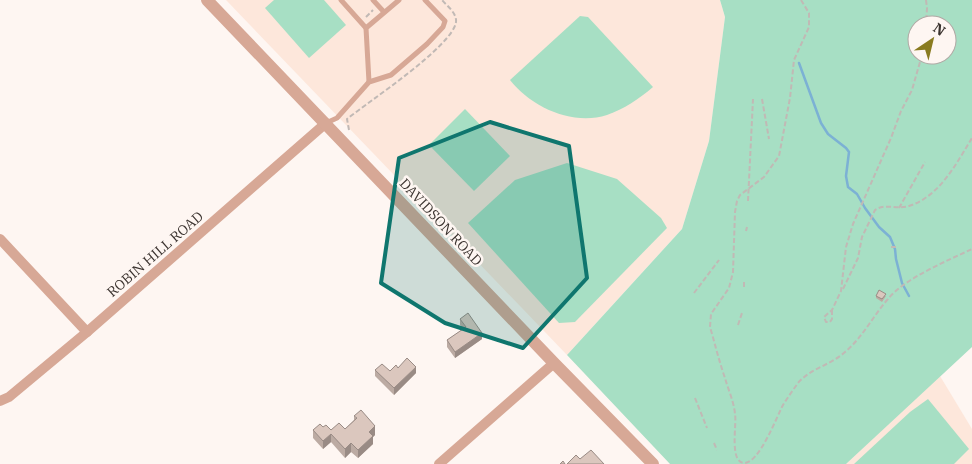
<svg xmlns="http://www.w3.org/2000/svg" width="972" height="464" viewBox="0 0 972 464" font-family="'IBM Plex Serif',serif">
<rect width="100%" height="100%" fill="#fef6f2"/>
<g fill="#fde7db">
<path d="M226,0H720L725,17L709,141L682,229L567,355Z"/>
<path d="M940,376L972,429V464H846Z"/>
</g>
<g fill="#a7dfc4" fill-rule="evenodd">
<path d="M274,0H324L346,25L309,58L265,8Z"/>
<path d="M720,0H972V347L846,464H670L567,355L682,229L709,141L725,17ZM917,25H947V55H917Z"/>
<path d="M580,16L588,17L653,87C639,99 624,109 607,115C572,126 531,107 510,80Z"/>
<path d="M465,109L510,156L474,191L429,145Z"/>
<path d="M567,163L617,179L661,218L667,228L575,322L559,323L468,223L515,180Z"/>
<path d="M928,399L969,449L954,464H854L910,412Z"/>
</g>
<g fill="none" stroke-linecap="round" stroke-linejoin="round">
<path stroke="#7cb1d4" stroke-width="2.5" d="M799,63L821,123L828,134L846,148L849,152L846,176L848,187L857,194L865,208L879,227L890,237L895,249L896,259L902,283L909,296"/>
<g stroke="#c1b9b5" stroke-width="2" stroke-dasharray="5 2.5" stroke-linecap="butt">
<path d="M801,0L809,13V27L794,60L790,98L779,156L764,177L740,195L737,201L735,212L733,272L729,288L711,314L710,327C715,344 719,361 725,378C728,389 734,402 735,414C737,424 729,462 744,463C759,464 777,416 783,405C788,397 793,390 798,383C811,368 831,365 845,352C863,337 873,316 888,299C905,278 947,261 972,249"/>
<path d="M926,0L927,8L926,25"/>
<path d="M366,17L373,10"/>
<path d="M762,99L769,139"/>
<path d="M349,130L347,119C368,102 453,46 456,22C457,13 447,6 442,0"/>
<path d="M748,201L753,99"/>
<path d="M899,208L925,162"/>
<path d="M746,231L747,227"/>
<path d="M891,247H897"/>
<path d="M744,282V287"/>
<path d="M843,289L858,258L862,237L875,210C884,203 898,210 909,206C940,196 956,164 972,138"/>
<path d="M694,293L719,260"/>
<path d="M832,310V319L830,322H826L824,317L832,310L841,291L846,247L853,224L891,138L901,111L912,90L922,55"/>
<path d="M738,325L742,313"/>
<path d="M695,398L707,428"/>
<path d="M714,443L717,450"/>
</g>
<g stroke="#d7a896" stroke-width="5">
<path d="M341,0L366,28"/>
<path d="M373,0L384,12"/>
<path d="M369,82L366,28L399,0"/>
<path d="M326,123L337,118L369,82L391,75L427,44L443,27L445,21L425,0"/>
</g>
<g stroke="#d7a896" stroke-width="10">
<path d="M0,239L87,332"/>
<path d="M0,401L9,397L87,332L326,123"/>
<path d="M439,464L554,363"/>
</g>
<path stroke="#d7a896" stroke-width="12" d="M207,0L554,363L653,464"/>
</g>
<g fill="#bcaba3">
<path d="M876,296H886L882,302L876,298Z"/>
<path d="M460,319L482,339L455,358L447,347V340L463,329L460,325Z"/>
<path d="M398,368L416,373L394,395L375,376V370L390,371Z"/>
<path d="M354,416L375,435L373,437V444L358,458L351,452L345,458L331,442L323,449L313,438V430L323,427L331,430L345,429L354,420Z"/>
</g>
<g fill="#998b85">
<path d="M482,333V339L455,358V352Z"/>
<path d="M416,367V373L394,395V388Z"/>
<path d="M375,426V435L373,437V444L358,458V450L369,432Z"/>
<path d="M331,434V442L323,449V441Z"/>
<path d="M351,443V452L345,458V449Z"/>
</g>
<g fill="#dbc7be" stroke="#998b85">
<path d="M879,290L886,294L882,299L876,296Z"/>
<path d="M468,313L482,333L455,352L447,340L466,327L460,319Z"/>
<path d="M407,358L416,367L394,388L375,370L382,364L390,371L396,365L398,368Z"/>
<path d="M361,410L375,426L369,432L373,436L358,450L351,443L345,449L331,434L323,441L313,430L320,424L323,427L326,425L331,430L339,423L345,429L357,418L354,416Z"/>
<path d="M591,450L604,464H567L576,455L580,459Z"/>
<path d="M563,461L565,464H560Z"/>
</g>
<path fill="#0f766e" fill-opacity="0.2" stroke="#0f766e" stroke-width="4" stroke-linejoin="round" d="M490,122L569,146L587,278L523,348L445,323L381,283L399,158Z"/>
<g text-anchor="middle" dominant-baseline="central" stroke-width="5" stroke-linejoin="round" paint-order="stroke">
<g font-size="14" fill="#3b332f" stroke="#fef6f2">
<text transform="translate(441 222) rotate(47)">DAVIDSON ROAD</text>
<text transform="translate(155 254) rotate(-41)">ROBIN HILL ROAD</text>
</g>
</g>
<g transform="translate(932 40) rotate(35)"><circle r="24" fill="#fef6f2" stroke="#b0a8a4"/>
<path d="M0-4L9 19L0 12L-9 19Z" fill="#8a7b20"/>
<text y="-8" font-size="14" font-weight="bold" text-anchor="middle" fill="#3b332f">N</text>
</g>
</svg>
